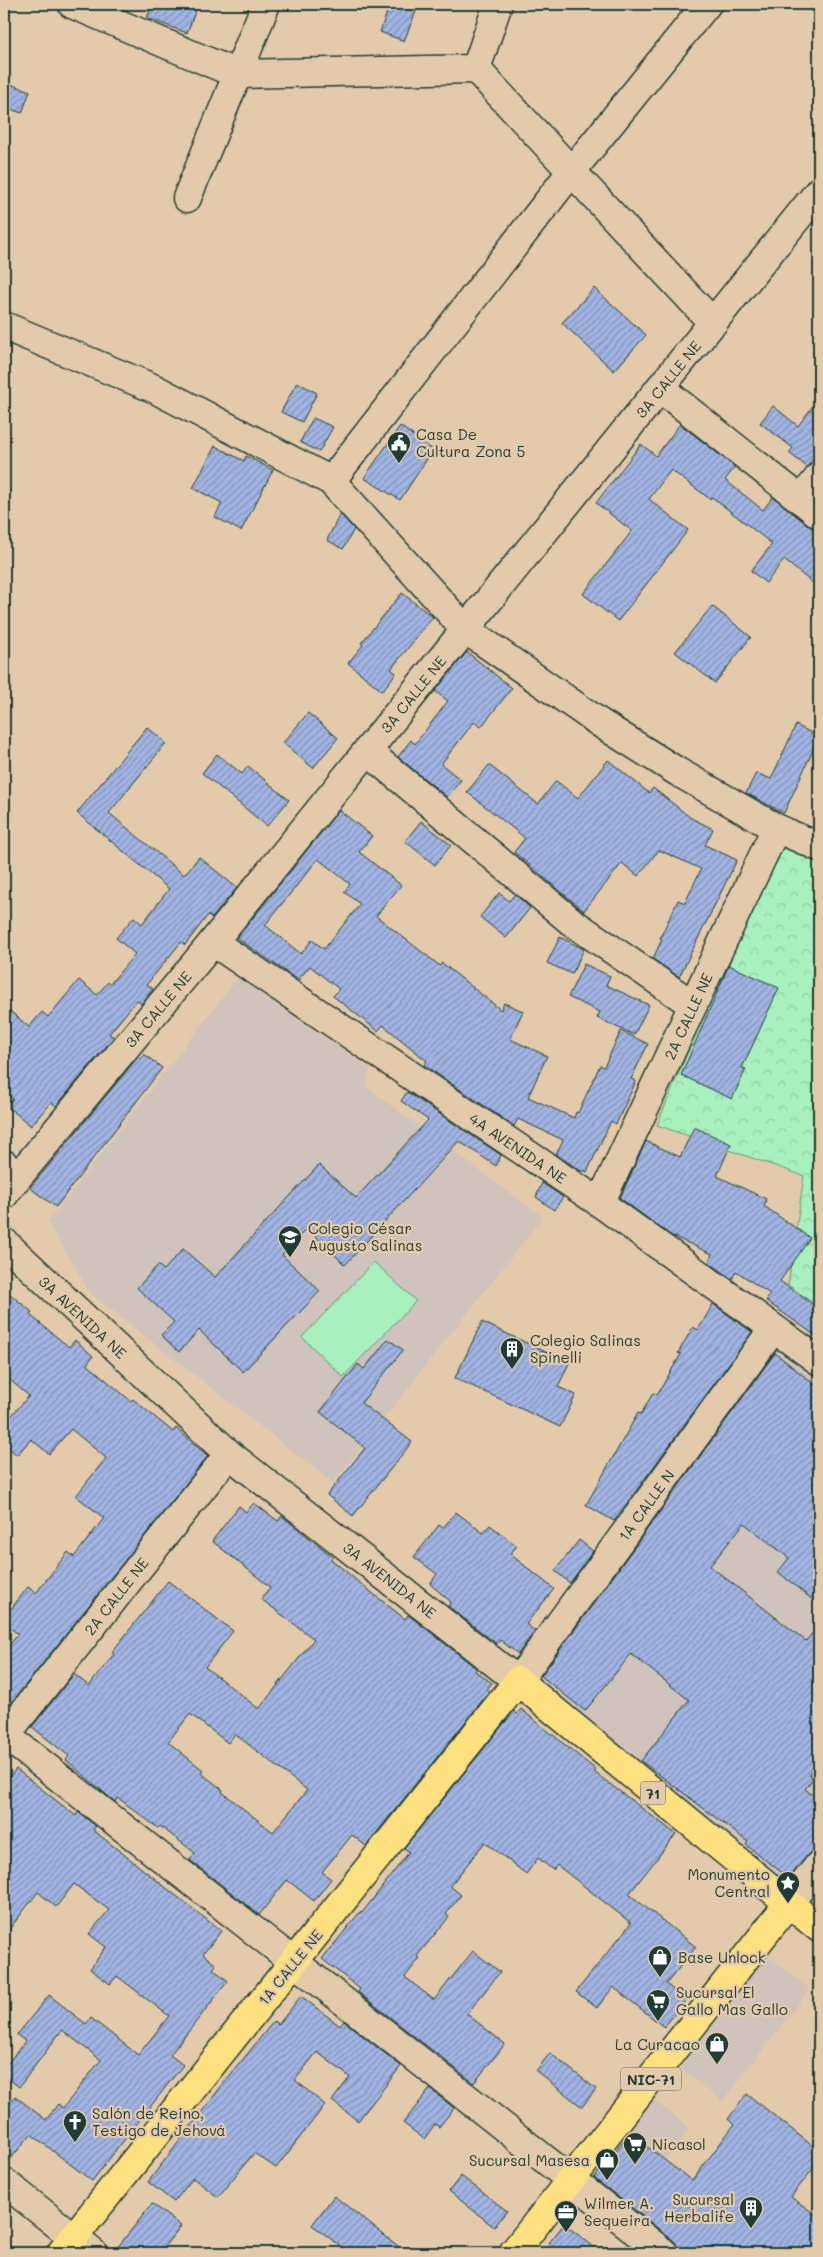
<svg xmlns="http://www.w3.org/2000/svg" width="823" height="2257" viewBox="0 0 823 2257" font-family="Mali,sans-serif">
<defs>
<pattern id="forest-crowns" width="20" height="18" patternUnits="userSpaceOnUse" patternTransform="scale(1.25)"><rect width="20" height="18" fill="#a8f0be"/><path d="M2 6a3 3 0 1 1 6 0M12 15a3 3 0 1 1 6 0" fill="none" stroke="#90cfa4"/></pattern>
<pattern id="building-hatch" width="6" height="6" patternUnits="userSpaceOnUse" patternTransform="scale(1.25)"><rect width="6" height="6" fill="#a1b4e3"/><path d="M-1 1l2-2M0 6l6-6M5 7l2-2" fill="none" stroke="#8394b9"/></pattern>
</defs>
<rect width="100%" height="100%" fill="#e3caab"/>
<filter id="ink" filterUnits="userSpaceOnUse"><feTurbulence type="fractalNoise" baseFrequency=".02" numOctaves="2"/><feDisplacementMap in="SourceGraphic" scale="10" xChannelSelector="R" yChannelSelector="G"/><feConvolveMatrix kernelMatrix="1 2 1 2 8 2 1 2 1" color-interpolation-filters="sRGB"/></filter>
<g filter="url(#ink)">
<g fill="#cfc3bc">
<path d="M238,978L370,1069L366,1087L543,1217L333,1483L91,1294L48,1222Z"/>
<path d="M774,1332L819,1364V1849L785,1894L518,1681Z"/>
<path d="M767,1956L810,1989L723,2101L680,2068Z"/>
<path d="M653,2100L690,2128L666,2160L629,2131Z"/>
</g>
<path fill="url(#forest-crowns)" stroke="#649679" d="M819,835V1307L788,1285L804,1176L657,1125L772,851Z"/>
<path fill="#a8f0be" stroke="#649679" d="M374,1262L416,1301L343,1377L302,1337Z"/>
<g fill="url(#building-hatch)" stroke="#1f3d34" fill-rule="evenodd">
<path d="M152,4H198L187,33L147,18Z"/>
<path d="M390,4H419L404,41L380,32Z"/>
<path d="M4,82L30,91L22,113L4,107Z"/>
<path d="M594,288L646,335L614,371L562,323Z"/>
<path d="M297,382L317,393L302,422L281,412Z"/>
<path d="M819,398V451L807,467L789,453L793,448L760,423L773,406L798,426Z"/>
<path d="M313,418L333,427L319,452L300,442Z"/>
<path d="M680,424L735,467L725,480L763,510L773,497L819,534V588L784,560L766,583L751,571L772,544L712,497L710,499L671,470L649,499L688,530L618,621L583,594L632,531L596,503L641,444L656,456Z"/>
<path d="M400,426L433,450L400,500L364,478Z"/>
<path d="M215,446L244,461L246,456L273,470L241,531L215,517L222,503L193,488Z"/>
<path d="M340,514L354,529L343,549L327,540Z"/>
<path d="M402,593L433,617L391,669L396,673L382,691L348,663L363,645L361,643Z"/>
<path d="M712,606L751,637L715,683L675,652Z"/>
<path d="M467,652L512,688L481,727L474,722L441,764L461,780L447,797L398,757L411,740L415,744L448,701L435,691Z"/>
<path d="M308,713L338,738L313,768L283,743Z"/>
<path d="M796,725L819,737L784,813L746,793L756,773L771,779Z"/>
<path d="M147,727L166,743L109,813L184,875L199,857L237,888L212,918L208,915L185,945L181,942L147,984L153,989L141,1004L137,1000L109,1034L114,1037L56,1106L51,1102L31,1126L7,1106L13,1099L4,1092V1006L29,1027L42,1012L48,1017L79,980L97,995L108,982L110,984L135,954L116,938L134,917L142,924L169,889L77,813Z"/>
<path d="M217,754L242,774L248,766L289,800L267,826L202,773Z"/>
<path d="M608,760L649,793L653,788L691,818L713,829L705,845L737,860L679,977L653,959L662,939L660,938L678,900L685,903L701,869L659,850L638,876L622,863L584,911L514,852L525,838L467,792L489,765L538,804L556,781L578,798Z"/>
<path d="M339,810L372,836L359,852L401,885L376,916L440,966L442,963L501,1010L504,1003L523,1011L510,1039L547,1056L528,1097L574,1118L576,1112L578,1113L600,1065L604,1067L621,1031L648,1044L631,1079L636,1081L616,1124L611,1121L587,1172L582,1170L581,1171L556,1154L563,1140L518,1119L514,1126L424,1065L427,1061L383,1025L378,1031L333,996L339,989L310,966L298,980L237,938ZM318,859L350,884L344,892L360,904L324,949L312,940L301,954L265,925Z"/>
<path d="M421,821L451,845L435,865L405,841Z"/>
<path d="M499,893L509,901L515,894L530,908L506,938L480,917Z"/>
<path d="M560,937L584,949L572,974L547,963Z"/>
<path d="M584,964L610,976L606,985L649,1005L634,1035L597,1018L600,1012L568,997Z"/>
<path d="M729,965L779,988L742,1068L746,1069L732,1099L681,1075Z"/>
<path d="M144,1054L162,1068L56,1207L30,1188L138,1057L140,1059Z"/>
<path d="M407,1092L501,1155L496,1166L459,1141L345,1265L307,1228L282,1255L320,1291L243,1372L199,1330L179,1352L161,1335L174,1322L137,1288L158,1265L164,1270L183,1249L215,1277L319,1165L356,1198L428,1120L401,1101Z"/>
<path d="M694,1127L731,1144L717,1176L766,1199L764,1206L810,1238L780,1281L819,1309V1338L766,1301L770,1294L736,1271L732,1279L709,1262L712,1254L670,1235L620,1198L646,1141L680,1157Z"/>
<path d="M542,1183L563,1197L554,1210L536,1197Z"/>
<path d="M4,1289L32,1312L30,1315L69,1347L75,1340L93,1356L87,1364L131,1401L133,1399L173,1432L176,1428L208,1456L4,1712V1652L18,1634L4,1623V1618L28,1587L36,1593L68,1552L74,1557L104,1518L76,1496L106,1458L71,1429L49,1454L31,1439L17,1455L4,1444V1424L29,1396L4,1375Z"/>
<path d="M713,1304L752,1332L614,1521L586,1505L638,1413L641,1414L653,1393L657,1395L681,1354L678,1353L693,1327L698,1330Z"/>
<path d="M482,1322L569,1363L558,1387L576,1395L560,1427L455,1378Z"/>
<path d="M388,1339L403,1350L361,1403L412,1442L353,1516L327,1495L365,1448L320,1412L358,1364L364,1369Z"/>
<path d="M775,1353L819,1388V1605L778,1572L789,1558L744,1523L710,1566L806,1641L819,1625V1762L809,1774L813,1778L805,1789L819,1800V1843L789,1878L746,1845L748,1842L641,1761L689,1700L631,1654L585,1711L541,1676Z"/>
<path d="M254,1503L278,1521L282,1516L333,1557L331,1559L356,1580L405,1619L408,1615L429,1631L477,1669L475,1671L492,1683L487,1689L490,1691L366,1846L352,1835L322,1872L331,1879L314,1901L287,1880L259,1915L190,1860L195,1853L160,1826L158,1828L118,1798L115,1802L66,1760L69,1756L32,1727L74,1674L89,1686L114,1654L112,1652L168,1581L233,1631L205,1667L259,1709L314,1639L261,1599L270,1587L212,1541L239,1506L246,1512ZM190,1714L228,1743L235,1734L307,1790L273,1832L222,1792L223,1790L201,1773L203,1770L168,1742Z"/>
<path d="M456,1512L483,1533L490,1525L517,1546L510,1554L554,1589L526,1624L535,1631L518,1654L500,1640L497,1644L448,1606L451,1602L430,1584L437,1574L414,1557L439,1525L443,1528Z"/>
<path d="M579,1540L593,1551L570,1583L555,1571Z"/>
<path d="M521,1709L596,1770L594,1772L676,1834L629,1894L696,1947L666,1984L686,2000L664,2027L613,1987L597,2008L576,1992L631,1923L557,1865L553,1870L538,1858L526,1874L485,1842L450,1886L461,1895L446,1914L449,1917L417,1956L420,1958L405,1977L434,2000L473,1951L500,1972L467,2014L505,2044L474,2083L363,1996L358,1992L360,1989L322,1959L360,1912L362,1913L409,1852L404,1848L514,1711L517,1714Z"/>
<path d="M16,1769L76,1816L78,1812L96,1826L93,1830L221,1931L203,1954L216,1965L213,1969L228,1981L170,2055L183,2065L92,2181L31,2134L4,2167V2111L15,2096L46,2120L58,2104L63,2108L101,2060L62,2030L19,2087L4,2075V2068L25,2041L17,2035L49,1995L86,2024L91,2018L138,2055L169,2016L117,1976L110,1984L90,1969L106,1947L89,1934L109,1910L74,1884L56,1907L38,1892L4,1936V1784Z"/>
<path d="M301,1996L340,2026L344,2021L401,2066L358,2121L332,2101L350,2077L317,2052L295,2080L325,2105L276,2168L254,2153L218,2197L193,2178L174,2202L148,2182L227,2079L274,2021L278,2025Z"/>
<path d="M550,2053L596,2089L582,2107L536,2071Z"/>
<path d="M430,2089L454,2108L439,2127L435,2124L424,2139L403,2123Z"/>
<path d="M747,2094L819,2151V2161L791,2197L819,2217V2253H679L678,2247L674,2241L594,2178L629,2133L692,2181L734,2125L728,2119Z"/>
<path d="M461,2176L507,2211L494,2227L449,2191Z"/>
<path d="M334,2196L407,2253H350L312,2225Z"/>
<path d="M152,2204L181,2226L159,2253H113Z"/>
<path d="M564,2224L602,2253H562L549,2243Z"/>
</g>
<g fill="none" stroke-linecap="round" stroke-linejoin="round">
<g stroke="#1f3d34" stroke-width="31">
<g id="street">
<path d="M72,4L237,74L476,69L713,323"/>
<path d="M476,69L498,4"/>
<path d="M187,198L266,4"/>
<path d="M4,326L155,389L331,481L465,629L600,723L678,772L776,828L819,847"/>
<path d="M660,388L819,514"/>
<path d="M331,481L571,172L707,4"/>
<path d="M801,500L819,477"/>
<path d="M367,751L572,922L693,1005"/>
<path d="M213,942L600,1203L819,1361"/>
<path d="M12,1184L213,942L819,191"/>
<path d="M600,1203L776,828"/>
<path d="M518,1681L773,1329"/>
<path d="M4,1734L664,2253"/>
<path d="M4,1737L229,1454"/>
<path d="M788,1904L819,1865"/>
<path d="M4,2182L93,2253"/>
</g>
</g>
<g stroke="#1f3d34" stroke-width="31">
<g id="secondary">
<path d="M4,1164L12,1184L4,1195"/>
<path d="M4,1242L229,1454L518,1681"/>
</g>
</g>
<g stroke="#1f3d34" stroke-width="31">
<g id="highway">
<path d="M61,2253L518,1681L819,1928"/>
<path d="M513,2253L788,1904"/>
</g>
</g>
<use href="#street" stroke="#e3caab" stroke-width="28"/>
<use href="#secondary" stroke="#e3caab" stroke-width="28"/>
<use href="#highway" stroke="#fde080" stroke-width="28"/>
</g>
</g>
<defs>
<g id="civic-pin" transform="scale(1.25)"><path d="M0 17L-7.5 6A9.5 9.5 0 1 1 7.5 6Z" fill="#1f3d34" stroke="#e3caab"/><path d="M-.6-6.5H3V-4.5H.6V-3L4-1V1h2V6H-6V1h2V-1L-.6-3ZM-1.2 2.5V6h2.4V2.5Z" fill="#fff"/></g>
<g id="school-pin" transform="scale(1.25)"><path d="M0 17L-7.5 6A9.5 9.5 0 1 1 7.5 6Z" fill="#1f3d34" stroke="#e3caab"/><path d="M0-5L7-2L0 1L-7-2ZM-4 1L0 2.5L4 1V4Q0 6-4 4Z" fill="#fff"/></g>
<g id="building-pin" transform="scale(1.25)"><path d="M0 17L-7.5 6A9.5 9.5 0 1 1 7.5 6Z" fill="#1f3d34" stroke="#e3caab"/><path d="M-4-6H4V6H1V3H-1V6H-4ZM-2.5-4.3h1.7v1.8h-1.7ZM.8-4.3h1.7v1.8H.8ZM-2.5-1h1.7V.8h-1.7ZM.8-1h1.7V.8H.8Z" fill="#fff"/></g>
<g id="sight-pin" transform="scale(1.25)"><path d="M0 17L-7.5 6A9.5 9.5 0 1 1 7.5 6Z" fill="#1f3d34" stroke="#e3caab"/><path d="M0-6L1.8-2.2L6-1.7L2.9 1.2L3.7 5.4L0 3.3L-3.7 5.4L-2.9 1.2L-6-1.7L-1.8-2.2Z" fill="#fff"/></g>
<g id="shop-pin" transform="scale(1.25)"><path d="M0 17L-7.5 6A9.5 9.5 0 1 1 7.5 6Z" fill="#1f3d34" stroke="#e3caab"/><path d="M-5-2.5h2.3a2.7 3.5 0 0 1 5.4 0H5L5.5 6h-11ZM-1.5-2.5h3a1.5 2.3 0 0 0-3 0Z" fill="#fff"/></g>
<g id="supermarket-pin" transform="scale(1.25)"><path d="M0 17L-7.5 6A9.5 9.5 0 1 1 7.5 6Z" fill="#1f3d34" stroke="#e3caab"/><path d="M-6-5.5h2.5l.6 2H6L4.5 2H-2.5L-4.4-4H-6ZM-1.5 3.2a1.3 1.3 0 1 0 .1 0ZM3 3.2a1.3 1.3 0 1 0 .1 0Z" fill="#fff"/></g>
<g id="church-pin" transform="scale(1.25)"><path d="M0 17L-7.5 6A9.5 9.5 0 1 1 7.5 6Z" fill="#1f3d34" stroke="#e3caab"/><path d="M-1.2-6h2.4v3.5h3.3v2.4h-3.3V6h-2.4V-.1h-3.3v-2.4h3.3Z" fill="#fff"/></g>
<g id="office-pin" transform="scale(1.25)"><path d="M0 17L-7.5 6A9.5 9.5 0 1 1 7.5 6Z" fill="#1f3d34" stroke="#e3caab"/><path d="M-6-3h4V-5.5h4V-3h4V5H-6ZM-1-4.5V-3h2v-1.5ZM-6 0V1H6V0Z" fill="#fff"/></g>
</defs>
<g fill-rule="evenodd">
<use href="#civic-pin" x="399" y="443"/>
<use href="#school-pin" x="290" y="1237"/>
<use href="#building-pin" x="512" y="1349"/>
<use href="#sight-pin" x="788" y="1883"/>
<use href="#shop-pin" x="660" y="1957"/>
<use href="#supermarket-pin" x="658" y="2001"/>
<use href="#shop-pin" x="717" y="2044"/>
<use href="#church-pin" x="75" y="2122"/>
<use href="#supermarket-pin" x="635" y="2144"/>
<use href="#shop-pin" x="607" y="2160"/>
<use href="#building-pin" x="751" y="2208"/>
<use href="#office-pin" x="566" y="2212"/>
</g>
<g text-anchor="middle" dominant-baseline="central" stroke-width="4.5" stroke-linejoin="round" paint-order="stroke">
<g fill="#e3caab" stroke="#5a6758" stroke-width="1">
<rect x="640.5" y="1781.5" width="25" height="23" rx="4"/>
<rect x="621" y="2067.5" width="60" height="23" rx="4"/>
</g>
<g font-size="14" font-weight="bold" fill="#1f3d34">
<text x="653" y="1793">71</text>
<text x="651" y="2079">NIC-71</text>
</g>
<g font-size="15" fill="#1f3d34" stroke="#e3caab">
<text transform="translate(668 379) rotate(-51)">3A CALLE NE</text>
<text transform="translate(413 694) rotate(-51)">3A CALLE NE</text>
<text transform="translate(158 1009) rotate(-50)">3A CALLE NE</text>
<text transform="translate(688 1016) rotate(-65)">2A CALLE NE</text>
<text transform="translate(518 1148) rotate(34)">4A AVENIDA NE</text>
<text transform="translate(83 1317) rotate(43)">3A AVENIDA NE</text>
<text transform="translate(646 1505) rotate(-54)">1A CALLE N</text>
<text transform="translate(390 1580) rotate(38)">3A AVENIDA NE</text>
<text transform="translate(116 1596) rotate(-52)">2A CALLE NE</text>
<text transform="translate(290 1967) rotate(-51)">1A CALLE NE</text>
</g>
<g font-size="15" fill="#1f3d34" stroke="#e3caab" text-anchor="start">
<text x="416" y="434">Casa De<tspan x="416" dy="17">Cultura Zona 5</tspan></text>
<text x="308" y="1228">Colegio César<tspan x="308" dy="17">Augusto Salinas</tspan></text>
<text x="530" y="1340">Colegio Salinas<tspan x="530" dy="17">Spinelli</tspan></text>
<text x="770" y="1874" text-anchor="end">Monumento<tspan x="770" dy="17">Central</tspan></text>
<text x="678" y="1957">Base Unlock</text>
<text x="676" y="1992">Sucursal El<tspan x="676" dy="17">Gallo Mas Gallo</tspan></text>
<text x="700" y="2044" text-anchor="end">La Curacao</text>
<text x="92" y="2113">Salón de Reino,<tspan x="92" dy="17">Testigo de Jehová</tspan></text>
<text x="652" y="2144">Nicasol</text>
<text x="590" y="2160" text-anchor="end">Sucursal Masesa</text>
<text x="734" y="2199" text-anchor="end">Sucursal<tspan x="734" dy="17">Herbalife</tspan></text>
<text x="584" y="2203">Wilmer A.<tspan x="584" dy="17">Sequeira</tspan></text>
</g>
</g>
<rect width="823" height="2257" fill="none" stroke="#e3caab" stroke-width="20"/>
<rect x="10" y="10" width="803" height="2237" fill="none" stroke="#1f3d34" stroke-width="2" filter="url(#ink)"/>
</svg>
